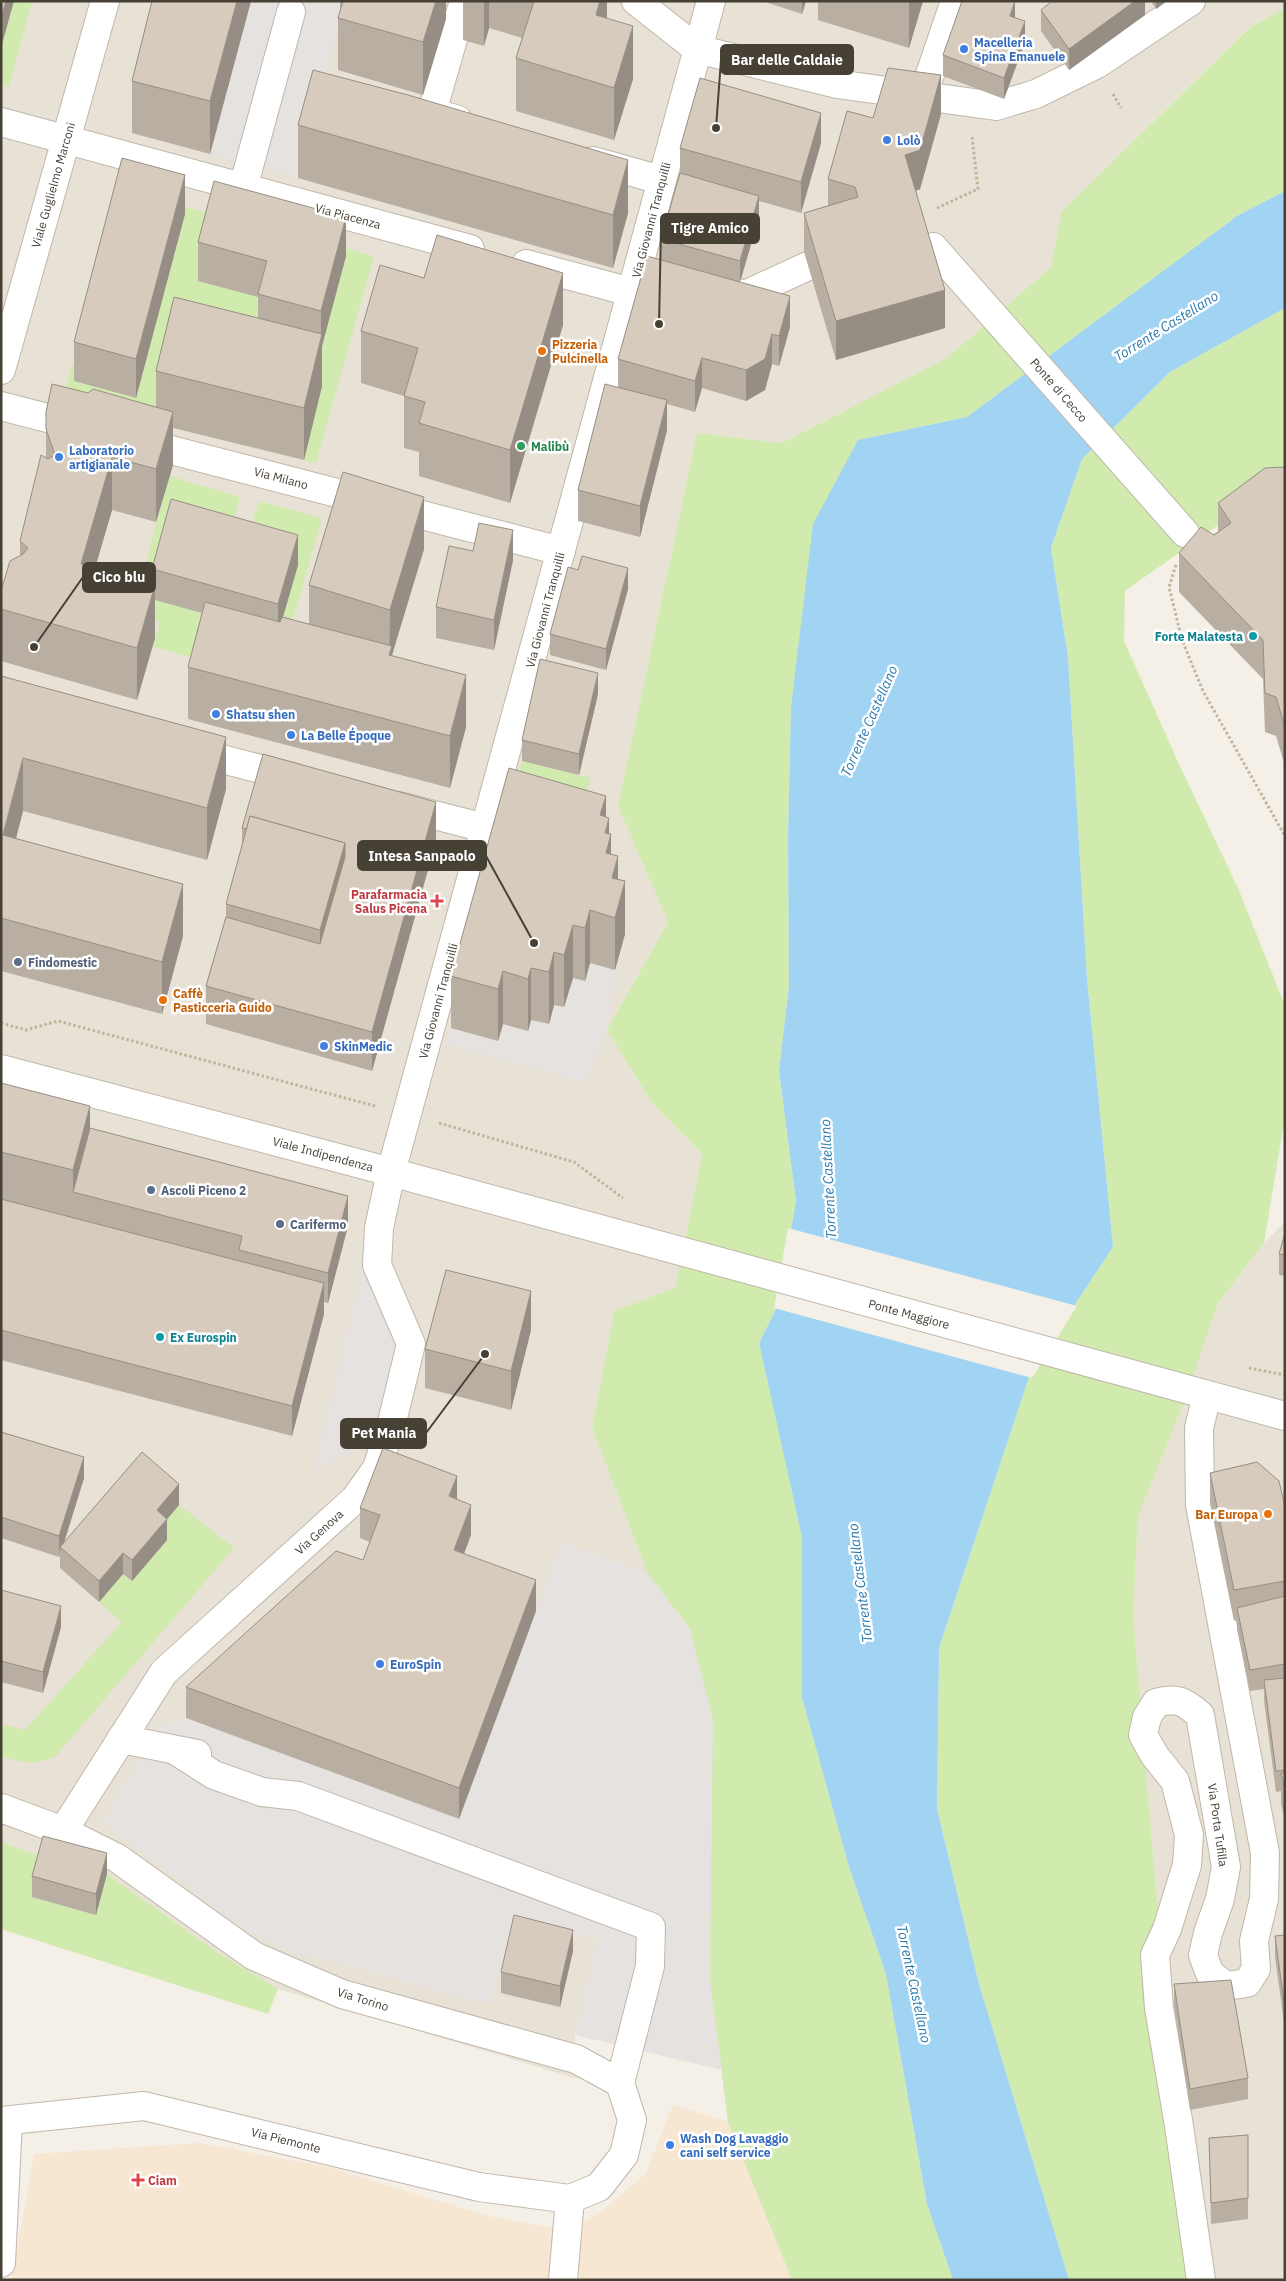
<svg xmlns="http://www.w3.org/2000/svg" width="1286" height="2281" viewBox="0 0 1286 2281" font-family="'IBM Plex Sans',sans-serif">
<rect width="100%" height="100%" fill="#f4f0e7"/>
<g fill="#e8e1d5">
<path d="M1,1H1285V8L1249,27L1061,212L1051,267L947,358L782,443L697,433L618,806L668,922L607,1030L652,1103L702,1154L675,1288L614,1311L592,1428L648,1574L561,1542L536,1611L454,1581L471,1536L361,1538L380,1545L363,1591L336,1581L186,1718L163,1726L130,1775L103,1823L247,1930L287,1950L490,2004L515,1914L598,1939L575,2035L578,2079L278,1989L217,1952L107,1874L43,1857L1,1842Z"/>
<path d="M1285,1222V2280H1191L1177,2140L1133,1615L1138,1515L1186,1397L1218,1303L1264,1243Z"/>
</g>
<path fill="#f7e6d1" d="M673,2105L728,2122L792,2280H12L34,2154L199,2143L328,2167L488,2216L564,2230L599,2214L646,2173Z"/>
<g fill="#d1eaae">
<path d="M14,1H32L9,86L1,84V48Z"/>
<path d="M1285,8V191L1237,216L967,417L858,440L791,707L788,838L789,986L779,1071L796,1201L778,1305L759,1343L802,1537V1698L849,1867L886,1974L927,2204L953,2280H792L728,2122L710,1981L690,1629L648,1574L592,1428L614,1311L675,1288L702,1154L652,1103L607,1030L668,922L618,806L697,433L782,443L947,358L1051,267L1061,212L1250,27Z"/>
<path d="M118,189L288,234L302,244L304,237L374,256L316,463L62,400L72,364L77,366Z"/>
<path d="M1285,308V481L1269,489L1125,591L1124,641L1178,762L1238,888L1284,1003L1285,1022V1117L1264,1243L1218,1303L1186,1397L1138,1516L1133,1615L1177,2140L1191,2280H1069L979,1984L937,1809L939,1648L1031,1371L1113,1247L1087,979L1068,657L1051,548L1082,459L1170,372Z"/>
<path d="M169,476L240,497L227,545L244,550L259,501L322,518L282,657L194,659L153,646L160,622L133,612Z"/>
<path d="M522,761L590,778L580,822L511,805Z"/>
<path d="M179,1505L234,1548L56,1756C33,1766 24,1763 1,1756V1724L25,1730L122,1622L99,1602L123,1574L132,1581L167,1540L157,1531Z"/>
<path d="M1,1842L43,1857L96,1915L107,1874L217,1952L278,1989L268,2014L1,1929Z"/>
</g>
<g fill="#e5e2df">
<path d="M251,1H345L298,178L210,154Z"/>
<path d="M590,963L615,970L607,1030L585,1083L447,1044L451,1028L498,1041L503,1024L528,1031L531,1020L549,1024L554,1005L564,1007L573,978L585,981Z"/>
<path d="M362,1269L384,1302L399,1342L369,1443L313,1472Z"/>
<path d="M561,1542L648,1574L690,1629L713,1719L710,1981L722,2070L575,2035L598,1939L515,1914L490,2004L287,1950L247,1931L103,1823L130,1775L163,1726L186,1718L459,1819Z"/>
</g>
<path fill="#a1d4f3" d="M1285,191V308L1170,372L1082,459L1051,548L1068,657L1087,979L1113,1247L1031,1371L939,1648L937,1809L979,1984L1069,2280H953L927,2204L886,1974L849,1867L802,1698V1537L759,1343L778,1305L796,1201L779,1071L789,986L788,838L791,707L813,524L858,440L967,417L1237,216Z"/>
<path fill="#f4f0e7" d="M788,1228L1077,1306L1032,1378L774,1308Z"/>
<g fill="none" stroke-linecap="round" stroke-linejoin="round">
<g stroke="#c0b7a9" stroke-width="30">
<g id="minor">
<path d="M636,1L697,49L837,84L996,106L1036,94L1097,64L1191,1"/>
<path d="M923,95L955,1"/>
<path d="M458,120L432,112L464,1"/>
<path d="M1,122L470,249"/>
<path d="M593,161L661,180"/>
<path d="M243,188L291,12"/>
<path d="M933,247L1185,533"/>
<path d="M526,264L631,292"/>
<path d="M727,290L745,295L808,266"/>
<path d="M1,370L105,1"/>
<path d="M1,406L82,427"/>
<path d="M136,441L561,551"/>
<path d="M191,751L295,778"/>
<path d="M399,806L485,828"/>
<path d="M1,1069L391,1172L1285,1416"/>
<path d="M121,1739L197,1754"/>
<path d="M178,1752L214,1775L262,1792L298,1796L651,1927L650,1966L620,2083"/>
<path d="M1,1808L63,1831L117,1858L254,1956L342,1994L576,2059L620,2083L632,2120L624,2155L599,2187L570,2199L479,2187L144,2106L1,2121"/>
<path d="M63,1831L164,1672L355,1499L377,1468L392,1422L411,1344L377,1265L379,1228L391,1172L711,1"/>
<path d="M1,2263L8,2121"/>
<path d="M563,2280L570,2199"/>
<path d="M1201,2280L1179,2126L1159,2008L1155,1955L1167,1929L1187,1865L1189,1835L1175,1781L1155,1756L1143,1735L1147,1717L1156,1703C1177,1697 1184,1701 1200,1715L1226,1867L1220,1899L1208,1933L1203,1955L1210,1974L1226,1986L1247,1983L1256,1969L1254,1941L1264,1899L1265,1853L1200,1505L1199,1428L1207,1395"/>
</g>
</g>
<g stroke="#c2b39a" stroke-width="3" stroke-dasharray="2.5 2.5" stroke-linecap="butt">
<path d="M1113,94L1121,108"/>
<path d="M937,208L978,189L972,136"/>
<path d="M1176,565L1169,587L1182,640L1203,691L1285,836"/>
<path d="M1,1023L26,1030L58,1021L375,1106"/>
<path d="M439,1123L574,1162L623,1198"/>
<path d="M1249,1368L1285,1375"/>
</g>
<use href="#minor" stroke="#fff" stroke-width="28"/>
</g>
<g fill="#b8afa2">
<path d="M152,1H251L210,154L132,133V81Z"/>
<path d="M340,1H446V19L423,95L338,70V18L340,13Z"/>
<path d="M463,1H607V18L633,79L614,140L516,111V58L522,38L489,28L484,46L463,40Z"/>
<path d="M762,1H806L802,14Z"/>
<path d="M818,1H923L909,48L818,20Z"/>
<path d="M1015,1V18L1025,42L1004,99L943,76V55Z"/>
<path d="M1145,1V15L1069,70L1041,31V10Z"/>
<path d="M1151,1H1167L1156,9Z"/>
<path d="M941,114L920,189L916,191L945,328L836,360L804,252V213L828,206V179Z"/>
<path d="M298,125L628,213L613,268L298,178Z"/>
<path d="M821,143L801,213L759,201V217L740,282L790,327L779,366L772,364L765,390L746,401L702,388L695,412L667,404V430L640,537L578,521V490L618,387V359L661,260V239L680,173V148Z"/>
<path d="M185,214L136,398L74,381V342Z"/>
<path d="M198,242L346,256L322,346V386L304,460L173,428V465L156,522L112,510L95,568L152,584V569L298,565L283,617L309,624V585L424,549L392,655L466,727L450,788L188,719V667L202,613L155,600V638L137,700L1,661V591L20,556V541L46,457V412L88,393L156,407V371L258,318V297L198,281Z"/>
<path d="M563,325L510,503L419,476V452L404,448V396L361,383V331Z"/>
<path d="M1285,467V766L1276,736L1265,732L1263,679L1179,592V553L1218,532V503Z"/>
<path d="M473,551L513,560L494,650L436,638V607Z"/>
<path d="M628,589L606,670L550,655V634Z"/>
<path d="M1,676L226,789L207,860L23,811L16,839L183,936L162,1014L1,971Z"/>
<path d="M598,694L579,775L522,761V740Z"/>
<path d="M606,817L609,834L611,854L618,880L625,934L615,970L590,963L585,981L573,978L564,1007L554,1005L549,1024L531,1020L528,1031L503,1024L498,1041L451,1028V976Z"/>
<path d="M242,828L436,841L372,1071L206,1024V986L226,917V904L242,846Z"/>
<path d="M1,1083L90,1128L348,1226L328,1303L324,1302V1314L292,1436L1,1360Z"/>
<path d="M1285,1233V1276L1279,1275V1254Z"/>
<path d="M531,1330L511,1410L425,1388V1349Z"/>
<path d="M1,1432L84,1478L64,1543L179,1505L167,1519V1540L132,1581L123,1574L99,1602L60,1568V1555L59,1557L1,1538Z"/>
<path d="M1210,1473L1285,1507V1820L1281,1804V1791L1276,1792L1264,1701V1689L1250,1691L1237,1629V1620L1234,1621L1210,1503Z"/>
<path d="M457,1499L471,1535L464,1554L536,1611L459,1819L186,1718V1687L363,1560L370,1542L360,1538V1508Z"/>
<path d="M1,1590L61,1627L43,1693L1,1682Z"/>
<path d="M107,1874L96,1915L32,1897V1876Z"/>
<path d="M1285,1935V2023H1284L1275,1957V1936Z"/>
<path d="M573,1951L560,2007L501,1993V1972Z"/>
<path d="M1174,1984L1248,2078V2099L1190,2110L1174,2005Z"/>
<path d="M1248,2135V2219L1211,2224L1209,2138Z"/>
</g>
<g fill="#968e84">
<path d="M6,1H14L1,48V17Z"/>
<path d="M237,1H251L210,154V101Z"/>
<path d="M436,1H446V19L423,95V42Z"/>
<path d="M484,1H489V28L484,46Z"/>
<path d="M600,1H607V31L596,15Z"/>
<path d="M802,1H806L802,14Z"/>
<path d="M909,1H923L909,48Z"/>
<path d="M1015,1V21L1010,16Z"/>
<path d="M1135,1H1145V15L1069,70V49Z"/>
<path d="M1156,1H1167L1156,9Z"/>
<path d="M1025,21V42L1004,99V78Z"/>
<path d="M633,26V79L614,140V88Z"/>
<path d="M941,75V114L920,189L905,194V155Z"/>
<path d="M821,113V143L801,213V182Z"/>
<path d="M628,160V213L613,268V215Z"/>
<path d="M185,175V214L136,398V359Z"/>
<path d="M759,196V217L740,282V261Z"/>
<path d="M346,217V256L322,346V386L304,460V408L321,339V311Z"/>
<path d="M563,273V325L510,503V450Z"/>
<path d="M945,290V328L836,360V321Z"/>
<path d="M790,296V327L779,366V336Z"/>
<path d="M772,334V364L765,390L746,401V370Z"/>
<path d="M702,358V388L695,412V381Z"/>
<path d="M667,400V430L640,537V506Z"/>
<path d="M173,412V465L156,522V469Z"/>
<path d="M112,457V510L81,616V564Z"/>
<path d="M424,497V549L392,655L389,707L390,610Z"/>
<path d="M513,530V560L494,650V620Z"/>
<path d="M298,535V565L278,634V604Z"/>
<path d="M628,568V589L606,670V649Z"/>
<path d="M155,585V638L137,700V648Z"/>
<path d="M598,673V694L579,775V754Z"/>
<path d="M466,675V727L450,788V736Z"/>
<path d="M226,737V789L207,860V808Z"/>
<path d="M23,758V811L3,888V835Z"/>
<path d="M606,796V831L609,818V841L611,834V887L600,815Z"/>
<path d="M436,802V841L372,1071V1032Z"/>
<path d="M345,843V896L320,983V930Z"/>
<path d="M618,856V907L625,881V934L615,970V918L612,878Z"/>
<path d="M183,884V936L162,1014V962Z"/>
<path d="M590,910V963L585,981V928Z"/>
<path d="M573,925V978L564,1007V955Z"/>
<path d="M554,952V1005L549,1024V972Z"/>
<path d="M531,968V1020L528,1031V979Z"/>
<path d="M503,971V1024L498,1041V989Z"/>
<path d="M90,1106V1159L73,1192V1170Z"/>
<path d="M348,1196V1226L328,1303V1273Z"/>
<path d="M324,1283V1314L292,1436V1406Z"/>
<path d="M531,1291V1330L511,1410V1371Z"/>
<path d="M84,1457V1478L62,1549L60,1547L59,1557V1536Z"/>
<path d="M457,1476V1506L449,1496Z"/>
<path d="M179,1484V1505L157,1531V1510Z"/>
<path d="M471,1505V1535L454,1580V1550Z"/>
<path d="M167,1519V1540L132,1581V1560Z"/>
<path d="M123,1553V1574L99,1602V1581Z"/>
<path d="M536,1580V1611L459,1819V1788Z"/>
<path d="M61,1606V1627L43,1693V1672Z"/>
<path d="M107,1853V1874L96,1915V1894Z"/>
<path d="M573,1930V1951L560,2007V1986Z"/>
</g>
<g fill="#d6cbbc" stroke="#968e84">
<path d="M1,1H6L1,17Z"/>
<path d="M152,1H237L210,101L132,81Z"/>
<path d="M343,1H436L423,42L338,18Z"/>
<path d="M534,1H600L596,15L633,26L614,88L516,58Z"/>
<path d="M962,1H1015L1010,16L1025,21L1004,78L943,55Z"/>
<path d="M1052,1H1135L1069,49L1041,10Z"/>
<path d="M888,68L941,75L920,150L905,155L945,290L836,321L804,213L858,197L855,187L828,179L847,111L873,118Z"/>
<path d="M313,70L408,95L628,160L613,215L298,125Z"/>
<path d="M700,78L821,113L801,182L680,148Z"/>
<path d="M122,158L185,175L136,359L74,342Z"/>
<path d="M680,173L759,196L740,261L661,239Z"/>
<path d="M214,181L346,217L321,311L258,294L267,261L198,242Z"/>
<path d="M437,235L563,273L510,450L419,423L425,402L404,396L418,348L361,331L380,265L424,278Z"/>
<path d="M647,256L790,296L779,336L772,334L765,359L746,370L702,358L695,381L618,359Z"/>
<path d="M174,297L322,334L304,408L156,371Z"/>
<path d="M52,384L88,393L93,389L173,412L156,469L112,457L81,564L155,585L137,648L1,609V591L10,561L23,554L28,548L20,541L41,455L48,459L55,455L46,429V412Z"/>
<path d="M605,384L667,400L640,506L578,490Z"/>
<path d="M1285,467V727L1276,697L1265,693L1263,640L1179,553L1201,527L1214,535L1231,523L1218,503L1265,468Z"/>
<path d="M343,472L424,497L390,610L309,585Z"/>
<path d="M171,499L298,535L278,604L152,569Z"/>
<path d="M479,523L513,530L494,620L436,607L449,546L473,551Z"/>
<path d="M582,556L628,568L606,649L550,634L568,567L578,570Z"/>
<path d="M205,602L280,622L282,617L392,646L389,655L466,675L450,736L188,667Z"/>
<path d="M540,659L598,673L579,754L522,740Z"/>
<path d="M1,676L226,737L207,808L23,758L3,835L183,884L162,962L1,918Z"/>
<path d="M263,754L436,802L372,1032L206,986L226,917L320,944L345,857V843L250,816L247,829L242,828Z"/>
<path d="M509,768L606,796L600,815L609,818L605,833L611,834L606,853L618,856L612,878L625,881L615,918L590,910L585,928L573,925L564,955L554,952L549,972L531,968L528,979L503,971L498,989L451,976Z"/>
<path d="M250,816L345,843L320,930L226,904Z"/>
<path d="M1,1083L90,1106L73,1170L1,1152Z"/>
<path d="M90,1128L348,1196L328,1273L239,1250L242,1236L73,1192Z"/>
<path d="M1,1199L324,1283L292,1406L1,1330Z"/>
<path d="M1285,1233V1255L1279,1254Z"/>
<path d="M446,1270L531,1291L511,1371L425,1349Z"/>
<path d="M1,1432L84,1457L59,1536L1,1517Z"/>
<path d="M383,1448L457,1476L449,1496L471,1505L454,1550L536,1580L459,1788L186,1687L336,1551L363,1560L380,1515L360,1508Z"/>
<path d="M142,1452L179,1484L157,1510L167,1519L132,1560L123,1553L99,1581L60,1547Z"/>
<path d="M1257,1462L1279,1481L1285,1507V1581L1234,1590L1210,1473Z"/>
<path d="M1,1590L61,1606L43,1672L1,1661Z"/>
<path d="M1285,1596V1664L1250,1670L1237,1608Z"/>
<path d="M1285,1678V1770L1276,1771L1264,1680Z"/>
<path d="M1281,1773H1285V1790Z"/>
<path d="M43,1836L107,1853L96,1894L32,1876Z"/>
<path d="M514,1915L573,1930L560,1986L501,1972Z"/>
<path d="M1285,1935V2002H1284L1275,1936Z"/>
<path d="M1231,1980L1248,2078L1190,2089L1174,1984Z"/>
<path d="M1248,2135V2198L1211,2203L1209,2138Z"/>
</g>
<g fill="#3f7fe0" stroke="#fff" stroke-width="2">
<circle cx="964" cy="49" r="5"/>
<circle cx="887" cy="140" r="5"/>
<circle cx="59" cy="457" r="5"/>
<circle cx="216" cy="714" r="5"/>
<circle cx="291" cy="735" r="5"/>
<circle cx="324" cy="1046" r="5"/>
<circle cx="380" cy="1664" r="5"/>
<circle cx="670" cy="2145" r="5"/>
</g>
<g fill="#e8710a" stroke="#fff" stroke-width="2">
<circle cx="542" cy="351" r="5"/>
<circle cx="163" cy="1000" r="5"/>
<circle cx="1268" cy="1514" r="5"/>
</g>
<circle fill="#2e9e5b" stroke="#fff" stroke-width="2" cx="521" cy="446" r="5"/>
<g fill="#0f9aa8" stroke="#fff" stroke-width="2">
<circle cx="1253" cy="636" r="5"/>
<circle cx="160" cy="1337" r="5"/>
</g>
<g fill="#e0444e" stroke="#fff" stroke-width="2">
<path d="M434.5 893.5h5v5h5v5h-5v5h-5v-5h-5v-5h5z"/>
<path d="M135.5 2172.5h5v5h5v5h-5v5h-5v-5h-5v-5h5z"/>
</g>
<g fill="#5c6f8a" stroke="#fff" stroke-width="2">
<circle cx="18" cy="962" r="5"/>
<circle cx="151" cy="1190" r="5"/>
<circle cx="280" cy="1224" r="5"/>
</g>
<g text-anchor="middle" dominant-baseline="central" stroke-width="5" stroke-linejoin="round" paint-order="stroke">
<g font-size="12" font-weight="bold" fill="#366cbe" stroke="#fff" text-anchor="start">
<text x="974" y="42">Macelleria<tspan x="974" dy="14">Spina Emanuele</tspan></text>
<text x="897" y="140">Lolò</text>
<text x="69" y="450">Laboratorio<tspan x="69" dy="14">artigianale</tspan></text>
<text x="226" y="714">Shatsu shen</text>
<text x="301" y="735">La Belle Époque</text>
<text x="334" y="1046">SkinMedic</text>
<text x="390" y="1664">EuroSpin</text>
<text x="680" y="2138">Wash Dog Lavaggio<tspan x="680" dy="14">cani self service</tspan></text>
</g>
<g font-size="12" fill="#474035" stroke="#fff">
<text transform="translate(53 185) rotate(-74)">Viale Guglielmo Marconi</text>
<text transform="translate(348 216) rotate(15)">Via Piacenza</text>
<text transform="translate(651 220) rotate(-75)">Via Giovanni Tranquilli</text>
<text transform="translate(1059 390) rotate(49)">Ponte di Cecco</text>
<text transform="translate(281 478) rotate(15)">Via Milano</text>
<text transform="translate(545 610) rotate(-75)">Via Giovanni Tranquilli</text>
<text transform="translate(438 1001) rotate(-75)">Via Giovanni Tranquilli</text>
<text transform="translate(323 1154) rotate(15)">Viale Indipendenza</text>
<text transform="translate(909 1314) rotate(15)">Ponte Maggiore</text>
<text transform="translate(319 1532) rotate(-42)">Via Genova</text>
<text transform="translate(1218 1825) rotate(82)">Via Porta Tufilla</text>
<text transform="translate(363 1999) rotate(17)">Via Torino</text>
<text transform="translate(286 2140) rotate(14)">Via Piemonte</text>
</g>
<g font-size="12" font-weight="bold" fill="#c56008" stroke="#fff" text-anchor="start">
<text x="552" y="344">Pizzeria<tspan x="552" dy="14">Pulcinella</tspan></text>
<text x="173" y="993">Caffè<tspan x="173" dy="14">Pasticceria Guido</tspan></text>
<text x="1258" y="1514" text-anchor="end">Bar Europa</text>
</g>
<g font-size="12" font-weight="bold" fill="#27864d" stroke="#fff" text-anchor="start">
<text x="531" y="446">Malibù</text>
</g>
<g font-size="12" font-weight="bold" fill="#0d838f" stroke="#fff" text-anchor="end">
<text x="1243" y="636">Forte Malatesta</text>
<text x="170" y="1337" text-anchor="start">Ex Eurospin</text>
</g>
<g font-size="12" font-weight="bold" fill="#be3a42" stroke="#fff" text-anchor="end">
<text x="427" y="894">Parafarmacia<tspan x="427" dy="14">Salus Picena</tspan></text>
<text x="148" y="2180" text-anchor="start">Ciam</text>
</g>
<g font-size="12" font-weight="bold" fill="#4e5e75" stroke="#fff" text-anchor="start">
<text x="28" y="962">Findomestic</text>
<text x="161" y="1190">Ascoli Piceno 2</text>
<text x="290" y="1224">Carifermo</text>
</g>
<g font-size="14" font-style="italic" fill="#297bb0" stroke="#fff">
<text transform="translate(1166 326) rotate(-32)">Torrente Castellano</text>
<text transform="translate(869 721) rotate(-66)">Torrente Castellano</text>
<text transform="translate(828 1179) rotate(-93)">Torrente Castellano</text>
<text transform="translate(860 1583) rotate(-97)">Torrente Castellano</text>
<text transform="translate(914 1984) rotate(78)">Torrente Castellano</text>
</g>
</g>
<path fill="none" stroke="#474035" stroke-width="2" d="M716 128L721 60M659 324L661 228M34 647L83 577M534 943L486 856M485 1354L426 1433"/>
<g fill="#474035" stroke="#fff" stroke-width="2">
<circle cx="716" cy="128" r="5"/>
<circle cx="659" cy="324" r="5"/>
<circle cx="34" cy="647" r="5"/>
<circle cx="534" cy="943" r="5"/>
<circle cx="485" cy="1354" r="5"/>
</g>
<g fill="#474035" stroke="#474035" stroke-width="2">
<rect x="721" y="45" width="132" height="29" rx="5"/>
<rect x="661" y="214" width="98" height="29" rx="5"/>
<rect x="83" y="563" width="72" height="29" rx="5"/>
<rect x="358" y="841" width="128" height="29" rx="5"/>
<rect x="341" y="1419" width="85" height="29" rx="5"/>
</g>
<g font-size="14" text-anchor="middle" font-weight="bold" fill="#fff">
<text x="787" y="65">Bar delle Caldaie</text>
<text x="710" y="233">Tigre Amico</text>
<text x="119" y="582">Cico blu</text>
<text x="422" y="861">Intesa Sanpaolo</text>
<text x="384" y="1438">Pet Mania</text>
</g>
<rect width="1286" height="2281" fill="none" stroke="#474035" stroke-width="5"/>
</svg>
